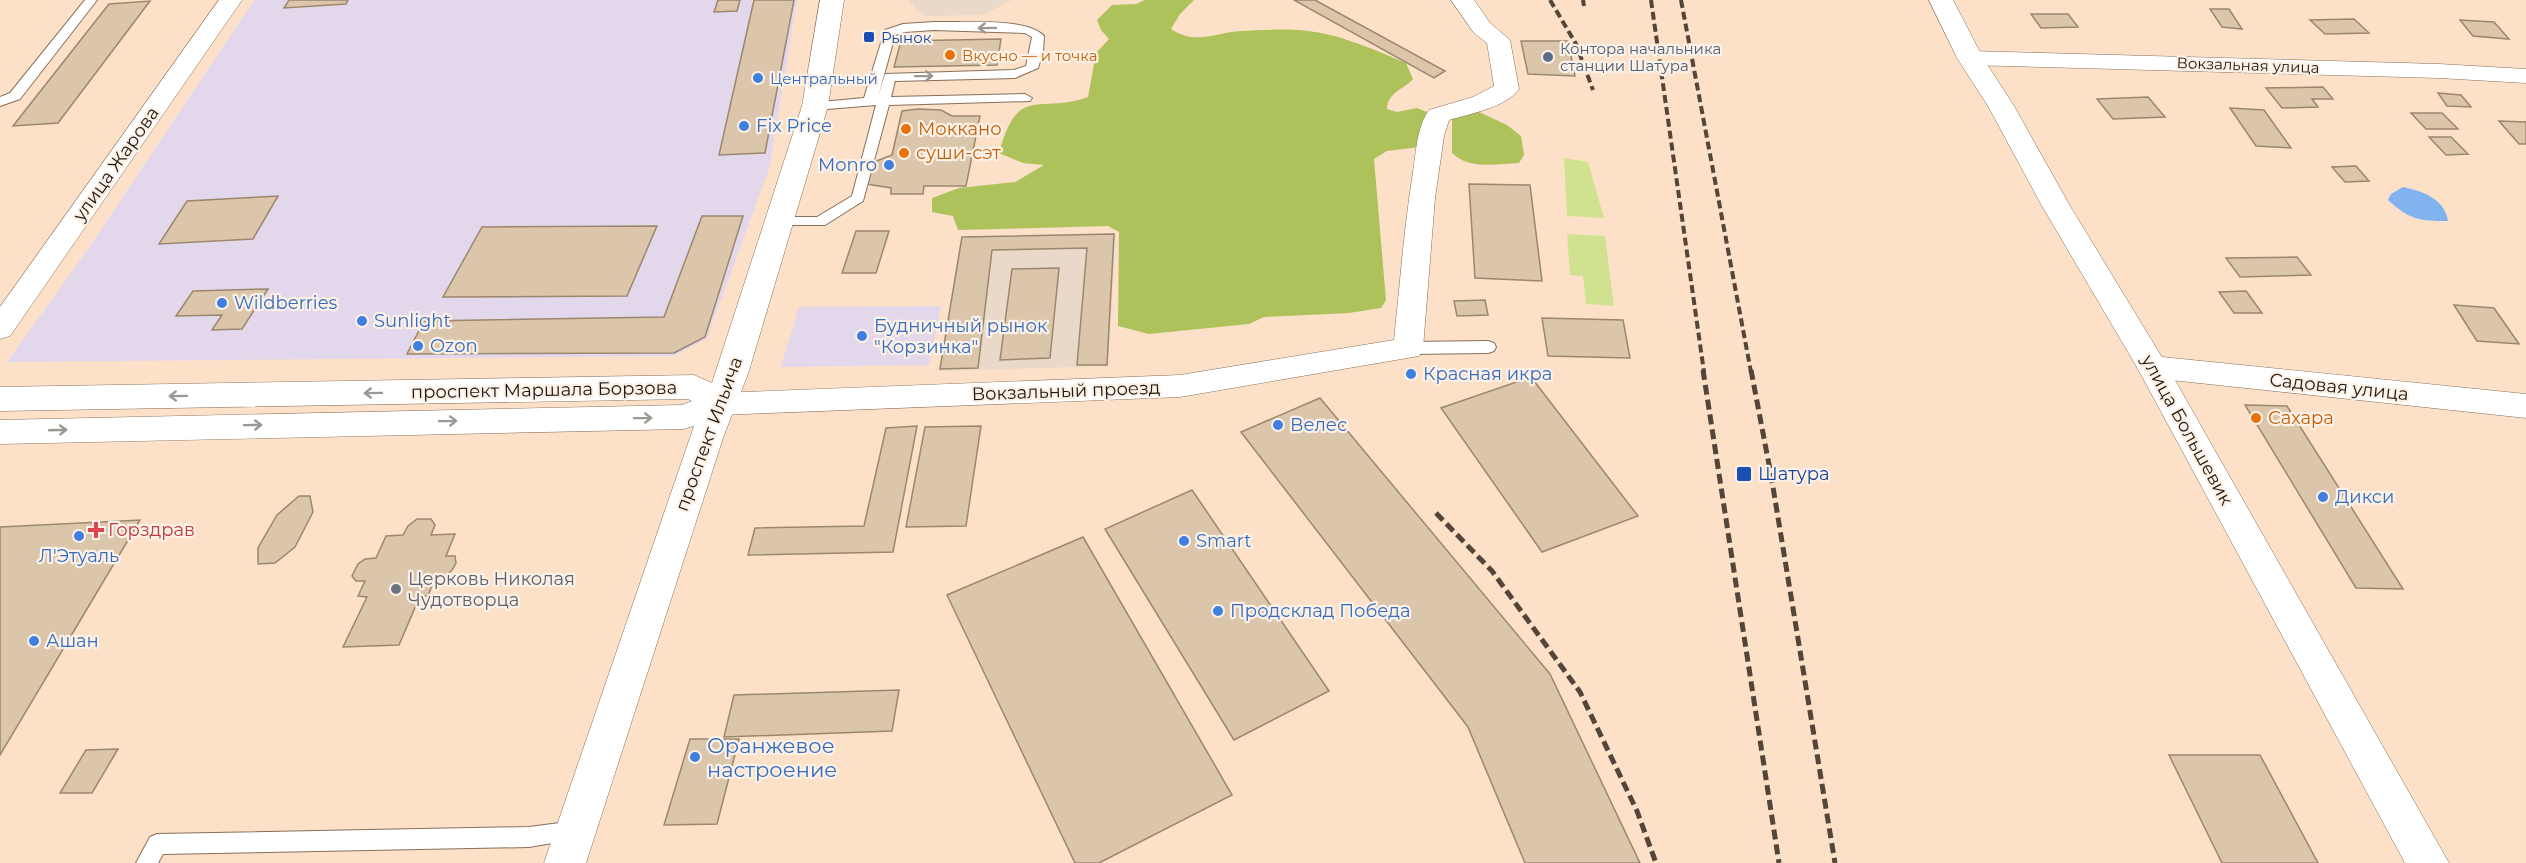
<svg xmlns="http://www.w3.org/2000/svg" width="2526" height="863" viewBox="0 0 2526 863" font-family="Montserrat,sans-serif">
<rect width="100%" height="100%" fill="#fce0c8"/>
<g fill="#e3d7eb">
<path d="M254,0H797L769,169L707,338L674,356L7,362L90,246Z"/>
<path d="M941,306L929,365L781,367L799,307Z"/>
</g>
<g fill="#ead9c8">
<path d="M908,0H1012L983,15L923,16Z"/>
<path d="M1116,233L1108,366L938,371L961,236Z"/>
</g>
<g fill="#d0e28f">
<path d="M1564,158L1588,162L1604,218L1567,216Z"/>
<path d="M1567,234L1605,236L1614,306L1586,304L1583,276L1570,275Z"/>
</g>
<g fill="#aec25c">
<path d="M1145,0H1194L1180,14L1171,29C1197,46 1215,32 1242,31C1259,30 1279,29 1297,30C1336,32 1370,48 1406,63L1413,79C1403,90 1388,92 1387,109L1397,112L1417,108L1432,114L1420,147L1387,151L1374,159L1386,300L1381,308L1349,313L1264,317L1249,324L1149,334L1118,326L1119,232L1108,226L958,230L953,216L932,212V198L959,188L1015,182L1044,165L1023,163L999,153C1018,83 1037,115 1088,97L1096,53L1109,39L1101,30L1097,20L1112,5L1136,4Z"/>
<path d="M1479,112L1507,125L1521,136L1524,155L1519,163C1495,164 1470,170 1452,153V118L1457,113Z"/>
</g>
<path fill="#81b3f1" d="M2403,187C2422,191 2444,198 2448,221C2419,221 2410,220 2388,200L2391,194Z"/>
<g fill="#dbc6ab" stroke="#9b876d" stroke-width="1.5">
<path d="M289,0H348L346,4L284,8Z"/>
<path d="M718,0H740L737,11L714,12Z"/>
<path d="M754,0H794L765,153L719,155Z"/>
<path d="M1294,0H1315L1445,71L1434,78Z"/>
<path d="M150,1L58,123L13,126L109,4Z"/>
<path d="M2210,9H2229L2242,29L2222,27Z"/>
<path d="M2031,14H2068L2078,27L2041,28Z"/>
<path d="M2354,19L2369,33L2325,34L2310,20Z"/>
<path d="M2460,20L2494,22L2509,39L2473,36Z"/>
<path d="M1001,39L997,65L894,67L901,41Z"/>
<path d="M1521,41H1568L1575,76L1528,74Z"/>
<path d="M2323,87L2333,99H2312L2318,107L2282,108L2266,88Z"/>
<path d="M2438,93L2461,95L2471,107L2447,106Z"/>
<path d="M2148,97L2165,117L2113,119L2097,99Z"/>
<path d="M2230,108L2264,110L2291,148L2256,146Z"/>
<path d="M918,109L941,110L952,116H980L966,186H924L923,194H891V188L866,184L871,163L892,155L902,111Z"/>
<path d="M2411,113H2442L2458,129H2426Z"/>
<path d="M2499,121L2526,122V144H2519Z"/>
<path d="M2429,137H2451L2468,154L2446,155Z"/>
<path d="M2356,166L2369,181L2345,182L2332,167Z"/>
<path d="M1469,184L1530,185L1542,281L1475,278Z"/>
<path d="M278,196L253,239L159,244L187,201Z"/>
<path d="M702,216H743L705,337L674,353L407,354L424,321L664,317Z"/>
<path d="M657,226L627,296L443,297L482,227Z"/>
<path d="M856,231H889L876,273H842Z"/>
<path d="M1114,234L1107,365H1077L1087,248L992,250L978,368L940,369L962,237Z"/>
<path d="M2297,257L2311,275L2240,277L2226,258Z"/>
<path d="M1059,268L1050,358L1000,360L1012,269Z"/>
<path d="M268,289L242,329L212,330L222,315L176,316L193,291Z"/>
<path d="M2246,291L2262,313H2234L2219,292Z"/>
<path d="M1485,300L1488,315L1457,316L1454,301Z"/>
<path d="M2454,305L2494,308L2519,344L2477,341Z"/>
<path d="M1542,318L1623,320L1630,358L1548,356Z"/>
<path d="M1531,377L1638,516L1542,552L1441,408Z"/>
<path d="M1320,398L1550,674L1640,863H1525L1468,727L1241,432Z"/>
<path d="M2245,405L2287,406L2403,589L2356,588Z"/>
<path d="M917,426L893,552L748,555L755,528L864,526L886,428Z"/>
<path d="M981,426L966,526L906,527L925,427Z"/>
<path d="M1192,490L1329,691L1234,740L1105,529Z"/>
<path d="M299,496H310L313,512L295,547L275,563L258,564V548L277,515Z"/>
<path d="M417,519H431L435,525L431,535L455,534L446,556H455L456,563L452,570L444,577L435,578L428,596H420L399,645L343,647L367,597L358,596L365,581H356L352,576L358,564L365,559L376,558L386,536L403,535L408,526Z"/>
<path d="M140,520L0,755V527Z"/>
<path d="M1083,537L1232,795L1099,863H1075L947,595Z"/>
<path d="M899,690L892,731L724,737L734,695Z"/>
<path d="M690,739H739L717,824L664,825Z"/>
<path d="M118,749L92,793H60L86,750Z"/>
<path d="M2169,755H2260L2318,863H2222Z"/>
</g>
<g fill="none" stroke-linecap="round" stroke-linejoin="round">
<g stroke="#876f59" stroke-width="2">
<g id="service">
<path d="M85,0H97L20,99L0,106V97L10,93Z"/>
<path d="M934,22C960,23 1027,17 1044,36L1043,52L1038,68L1015,78L895,81L891,97L1025,94L1032,98L1030,101L889,105L863,201L825,225H775L773,222L780,217H817L852,196L876,105L815,110L810,109L808,106L810,103L864,98L885,30L903,24ZM934,30L1025,33L1032,37L1026,66L1014,70L885,74L878,97L895,35L905,32Z"/>
<path d="M1488,341L1494,343L1496,347L1494,351L1488,353L1408,354L1402,352L1400,348L1402,344L1408,342Z"/>
<path d="M575,821L582,824L585,831L582,838L529,847L163,854L158,863H136L150,837L157,834L529,827Z"/>
</g>
</g>
<g stroke="#876f59" stroke-width="1">
<g id="minor">
<path d="M219,0H242L10,336L0,339V307Z"/>
<path d="M1451,0H1474L1490,23L1510,40L1519,89C1507,107 1469,114 1449,120L1444,136L1435,198L1423,348L1419,356L1180,397L720,415L709,412L705,404L709,396L720,393L1180,375L1394,340C1400,284 1404,228 1413,172C1416,152 1417,127 1429,110L1473,97L1494,86L1487,43L1474,33Z"/>
<path d="M1970,51L2439,64L2526,69V83L2439,78L1970,65L1962,63L1958,58L1962,53Z"/>
<path d="M2152,356L2526,394V418L2152,378L2141,375L2137,367L2141,359Z"/>
</g>
</g>
<g stroke="#876f59" stroke-width="1">
<path id="tertiary" d="M820,0H844L828,106L748,374L724,435L586,863H544L694,426L683,429L0,444V420L682,405L692,401L688,399L0,411V387L694,375L712,383L802,106Z"/>
</g>
<g stroke="#876f59" stroke-width="1">
<path id="primary" d="M1929,0H1953L1983,58L2014,106L2070,206L2163,359L2449,863H2405L2138,369L2042,206L1988,106L1957,58Z"/>
</g>
<use href="#service" fill="#fff" fill-rule="evenodd"/>
<use href="#minor" fill="#fff" fill-rule="evenodd"/>
<use href="#tertiary" fill="#fff" fill-rule="evenodd"/>
<use href="#primary" fill="#fff" fill-rule="evenodd"/>
<g stroke="#534539" stroke-width="4" stroke-dasharray="8 4" stroke-linecap="butt">
<path d="M1550,0L1576,44L1593,90"/>
<path d="M1583,0L1584,6"/>
<path d="M1651,0L1704,372"/>
<path d="M1681,0L1751,372"/>
</g>
<g stroke="#534539" stroke-width="5" stroke-dasharray="10 5" stroke-linecap="butt">
<path d="M1703,370L1779,863"/>
<path d="M1751,370L1771,475L1835,863"/>
<path d="M1436,513L1492,571L1580,692L1637,811L1656,863"/>
</g>
</g>
<defs><path id="oneway-shaft" d="M-6 0H5M1.5-3L5.5 0L1.5 3" fill="none" stroke-width="1.6" stroke-linecap="round" stroke-linejoin="round" transform="scale(1.5)"/></defs>
<g stroke="#9b9793">
<use href="#oneway-shaft" transform="translate(987 28) rotate(179)"/>
<use href="#oneway-shaft" transform="translate(924 76) rotate(-1)"/>
<use href="#oneway-shaft" transform="translate(373 393) rotate(179)"/>
<use href="#oneway-shaft" transform="translate(178 396) rotate(179)"/>
<use href="#oneway-shaft" transform="translate(643 418) rotate(-1)"/>
<use href="#oneway-shaft" transform="translate(448 421) rotate(-1)"/>
<use href="#oneway-shaft" transform="translate(253 425) rotate(-1)"/>
<use href="#oneway-shaft" transform="translate(58 430) rotate(-2)"/>
</g>
<g fill="#1a4fb4" stroke="#fcf1e7" stroke-width="2">
<rect x="863" y="31" width="12" height="12" rx="3"/>
<rect x="1736" y="466" width="16" height="16" rx="3"/>
</g>
<g fill="#e8710a" stroke="#fcf1e7" stroke-width="2">
<circle cx="950" cy="55" r="6"/>
<circle cx="906" cy="129" r="6"/>
<circle cx="904" cy="153" r="6"/>
<circle cx="2256" cy="418" r="6"/>
</g>
<circle fill="#5c6f8a" stroke="#fcf1e7" stroke-width="2" cx="1548" cy="57" r="6"/>
<g fill="#3f7fe0" stroke="#fcf1e7" stroke-width="2">
<circle cx="758" cy="78" r="6"/>
<circle cx="744" cy="126" r="6"/>
<circle cx="889" cy="165" r="6"/>
<circle cx="222" cy="303" r="6"/>
<circle cx="362" cy="321" r="6"/>
<circle cx="862" cy="336" r="6"/>
<circle cx="418" cy="346" r="6"/>
<circle cx="1411" cy="374" r="6"/>
<circle cx="1278" cy="425" r="6"/>
<circle cx="2323" cy="497" r="6"/>
<circle cx="79" cy="536" r="6"/>
<circle cx="1184" cy="541" r="6"/>
<circle cx="1218" cy="611" r="6"/>
<circle cx="34" cy="641" r="6"/>
<circle cx="695" cy="757" r="6"/>
</g>
<path fill="#e0444e" stroke="#fcf1e7" stroke-width="2" d="M93 521h6v6h6v6h-6v6h-6v-6h-6v-6h6z"/>
<circle fill="#6b7280" stroke="#fcf1e7" stroke-width="2" cx="396" cy="589" r="6"/>
<g text-anchor="middle" dominant-baseline="central" stroke-width="4.5" stroke-linejoin="round" paint-order="stroke">
<g font-size="15" fill="#164399" stroke="#fcf1e7" text-anchor="start">
<text x="881" y="37">Рынок</text>
</g>
<g font-size="15" fill="#4e5e75" stroke="#fcf1e7" text-anchor="start">
<text x="1560" y="48">Контора начальника<tspan x="1560" dy="17">станции Шатура</tspan></text>
</g>
<g font-size="15" fill="#c56008" stroke="#fcf1e7" text-anchor="start">
<text x="962" y="55">Вкусно — и точка</text>
</g>
<g font-size="15" fill="#21170f" stroke="#fcf1e7">
<text transform="translate(2248 65) rotate(2)">Вокзальная улица</text>
</g>
<g font-size="15" fill="#366cbe" stroke="#fcf1e7" text-anchor="start">
<text x="770" y="78">Центральный</text>
</g>
<g font-size="18" fill="#366cbe" stroke="#fcf1e7" text-anchor="start">
<text x="756" y="126">Fix Price</text>
<text x="877" y="165" text-anchor="end">Monro</text>
<text x="234" y="303">Wildberries</text>
<text x="374" y="321">Sunlight</text>
<text x="874" y="326">Будничный рынок<tspan x="874" dy="21">"Корзинка"</tspan></text>
<text x="430" y="346">Ozon</text>
<text x="1423" y="374">Красная икра</text>
<text x="1290" y="425">Велес</text>
<text x="2335" y="497">Дикси</text>
<text x="1196" y="541">Smart</text>
<text x="79" y="556" text-anchor="middle">Л'Этуаль</text>
<text x="1230" y="611">Продсклад Победа</text>
<text x="46" y="641">Ашан</text>
</g>
<g font-size="18" fill="#c56008" stroke="#fcf1e7" text-anchor="start">
<text x="918" y="129">Моккано</text>
<text x="916" y="153">суши-сэт</text>
<text x="2268" y="418">Сахара</text>
</g>
<g font-size="18" fill="#21170f" stroke="#fcf1e7">
<text transform="translate(116 164) rotate(-55)">улица Жарова</text>
<text transform="translate(2339 387) rotate(6)">Садовая улица</text>
<text transform="translate(544 390) rotate(-1)">проспект Маршала Борзова</text>
<text transform="translate(1066 391) rotate(-2)">Вокзальный проезд</text>
<text transform="translate(2187 430) rotate(61)">улица Большевик</text>
<text transform="translate(709 434) rotate(-70)">проспект Ильича</text>
</g>
<g font-size="18" fill="#164399" stroke="#fcf1e7" text-anchor="start">
<text x="1758" y="474">Шатура</text>
</g>
<g font-size="18" fill="#be3a42" stroke="#fcf1e7" text-anchor="start">
<text x="108" y="530">Горздрав</text>
</g>
<g font-size="18" fill="#5b616d" stroke="#fcf1e7" text-anchor="start">
<text x="408" y="579">Церковь Николая<tspan x="408" dy="21">Чудотворца</tspan></text>
</g>
<g font-size="21" fill="#366cbe" stroke="#fcf1e7" text-anchor="start">
<text x="707" y="745">Оранжевое<tspan x="707" dy="24">настроение</tspan></text>
</g>
</g>
</svg>
